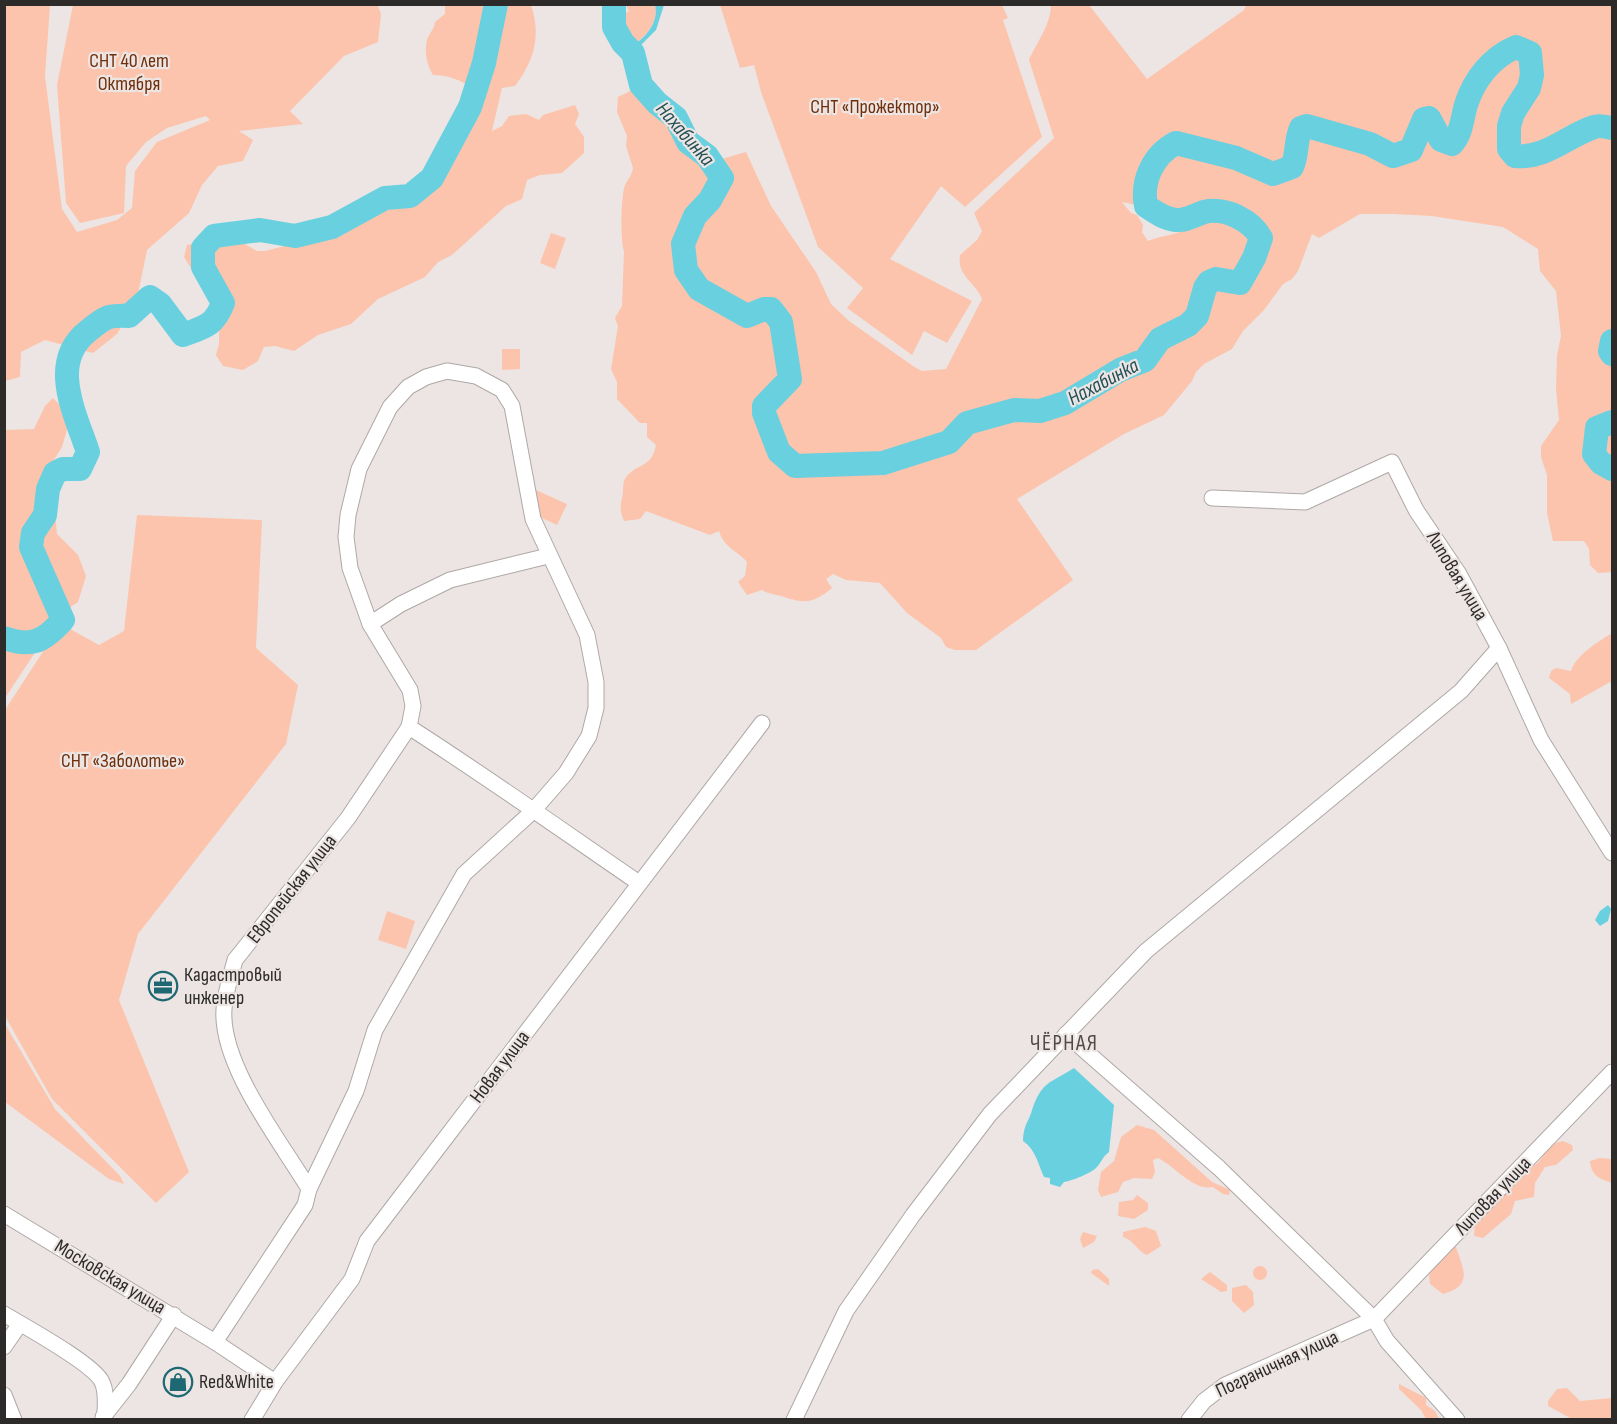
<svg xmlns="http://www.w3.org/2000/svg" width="1617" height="1424" viewBox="0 0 1617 1424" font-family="'Sofia Sans Condensed',sans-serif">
<rect width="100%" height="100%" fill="#ece5e3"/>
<g fill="#fcc4ac" fill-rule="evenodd">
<path d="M5,4L50,5L45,76L62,209L77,232L117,220L132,208L135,171L157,142L210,120L206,116L167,128L146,142L126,166L124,213L80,223L66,203L57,85L73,5L377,4L381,14L378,42L344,56L290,111L303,124L239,131L253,140L243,161L218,166L202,185L189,213L147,250L137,299L117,334L93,353L45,340L21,352L20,377L5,381Z"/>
<path d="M445,5H531C541,35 535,60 515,86L502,88L492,131L502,126L509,116L526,114L539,120L543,115L575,105L579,114L575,124L584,137V153L562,173L540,175L527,180L522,199L506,206L452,255L438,262L425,277L378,299L351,324L318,335L294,351L275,346L264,347L258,361L243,370L223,366L216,355L219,344V318L230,312L231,300L209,278L195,275L184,257L187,245L196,243L207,245L236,239L257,251H265L328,235L363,213L377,190L384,187L403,201L413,193L457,135L467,131L460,121L457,109L464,101L477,104L479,95C468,82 450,75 433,75C427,65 424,52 427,40C429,33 434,30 435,22L445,14Z"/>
<path d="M626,5H655C659,21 646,36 634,45L623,38L619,17L629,11Z"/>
<path d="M720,5H1002L1008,18L1003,20L1042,137L965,207L941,186L890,259L972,301L947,343L924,331L912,355L847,308L863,288L818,247L761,92L754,65L740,68Z"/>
<path d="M1051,5H1089L1147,79L1244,10L1246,5L1612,6V572L1598,573L1590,565L1589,549L1584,541H1553L1547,513V475L1541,457V446L1559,420L1556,389L1557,355L1561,336L1556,291L1540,271L1538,249L1503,227L1432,216L1393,214H1360L1319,238L1312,234L1298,271L1292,279L1283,284L1264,310L1243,331L1232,349L1204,364L1196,372L1192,381L1164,415L1124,434L1017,499L1073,580L976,650H955L946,647L941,638L907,613L880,583L846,580L833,574L826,579L832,588C814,603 805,604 784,597C776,594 770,595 762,590L747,595L738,582L745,576L747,562C737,550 724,548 719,531L710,535L646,511L640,519L624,521C620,511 620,508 622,498C624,492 622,484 625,479C636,462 651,470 656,445L647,437V423H640L617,399V382L611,369L618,326L615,318L622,306L624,251C620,242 621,195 625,185C628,179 632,175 633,168L626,146L627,136L617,112L618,97L630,91L638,94L676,122L677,144L705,164L746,152L771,206L816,272L831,304L849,321L913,366L922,371L946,369L982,299C975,281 957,277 960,255L977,240L982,231L974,213L1054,138L1029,60C1037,42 1051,24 1051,5ZM1144,197L1146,206C1156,213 1176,215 1189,214L1188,227C1176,236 1162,235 1148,241L1142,232L1143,225L1137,215L1131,213L1122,202L1136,205Z"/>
<path d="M551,233L566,238L555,269L540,263Z"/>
<path d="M502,349H520V369L502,370Z"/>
<path d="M53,398L65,410L68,426L62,447L50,466L57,534L78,555L86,576L78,602L61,613L5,698V430L34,429L45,406Z"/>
<path d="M536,490L567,504L557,525L540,517Z"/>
<path d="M137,515L262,520L256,648L298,685L286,744L138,934L119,1000L189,1172L156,1203L52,1099L5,1016V710L61,624L99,645L124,631Z"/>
<path d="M1612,633V681L1571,704L1570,694L1549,678L1551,671L1556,668L1571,671C1576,655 1598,642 1612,633Z"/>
<path d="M387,911L415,921L406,949L378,940Z"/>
<path d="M5,1024L55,1109L120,1176L124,1184L109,1179L5,1102Z"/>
<path d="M1137,1125L1154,1130L1212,1182L1230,1190L1229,1195L1223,1194L1213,1187C1193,1191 1176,1167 1158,1158L1153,1160L1155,1172L1152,1179L1134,1178L1123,1182L1118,1192L1101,1197L1098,1190L1101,1172L1114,1161L1121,1137Z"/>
<path d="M1563,1141L1572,1145L1573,1150L1556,1165L1545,1167L1535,1183L1534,1197L1515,1201L1511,1214L1483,1238L1474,1236L1475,1220L1525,1168C1547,1166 1539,1145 1563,1141Z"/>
<path d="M1600,1158L1611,1159L1612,1183C1600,1179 1591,1176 1590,1161Z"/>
<path d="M1137,1195L1148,1203V1210L1134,1219L1118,1216L1119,1202L1133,1200Z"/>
<path d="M1145,1227L1156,1231L1161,1246L1147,1255C1137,1251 1134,1240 1123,1237V1232Z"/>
<path d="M1083,1232L1097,1236L1094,1242L1083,1248L1080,1239Z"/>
<path d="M1456,1247C1462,1267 1475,1285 1443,1294L1430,1284L1429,1275L1449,1248Z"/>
<circle cx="1260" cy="1273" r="7"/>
<path d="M1098,1269L1109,1279V1286L1091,1273L1092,1270Z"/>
<path d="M1210,1272L1227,1285V1291L1221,1292L1201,1279Z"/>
<path d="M1246,1285L1253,1292L1254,1305L1244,1313L1232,1301V1288Z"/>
<path d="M1399,1384L1426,1398V1405L1435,1411L1439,1419H1426L1421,1410L1399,1389Z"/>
<path d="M1567,1388L1580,1401L1612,1398V1419H1572L1548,1406V1401L1557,1389Z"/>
</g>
<g fill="#69d0e0">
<path d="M610,4L616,5L625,34L623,38L634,45C647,36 659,21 655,5H664L656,30L639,47L642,55L638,66C620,49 603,31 610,4Z"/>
<path d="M685,125L688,131L695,133L696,144L707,156L705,164L684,153L677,144L680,126Z"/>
<path d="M1608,905L1611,909L1608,921L1600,926L1595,920L1600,911Z"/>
<path d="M1074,1068L1114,1105L1109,1152C1102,1157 1102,1162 1096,1168C1091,1173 1072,1181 1064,1182L1060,1187L1050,1184V1178L1044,1177C1038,1164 1036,1150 1023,1141C1024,1123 1028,1124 1032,1110C1042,1081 1049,1084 1074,1068Z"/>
</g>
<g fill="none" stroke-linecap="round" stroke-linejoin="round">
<g stroke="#69d0e0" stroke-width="24">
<path d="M614,4V27L623,43L633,53L641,85L657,103L676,118L688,142L707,156L722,178L710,200L695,216L683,244L686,270L699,289L747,316L764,309H771L781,322L790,379L764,406V413L779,452L795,466L883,463L949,442L967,423L1014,410L1040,411L1065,403L1120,370L1145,360L1160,339L1188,325L1197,316L1205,288L1209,282L1216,279L1240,283L1254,258L1261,238C1251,220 1225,207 1204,212C1195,215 1186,221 1176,220C1165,219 1155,212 1146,206C1141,181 1153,155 1176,143L1236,158L1273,174L1292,167C1298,154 1295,141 1301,128L1307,126L1370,144L1393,156L1411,150L1424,119L1429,118L1441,140L1452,144C1462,133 1462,118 1466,105C1474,79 1492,57 1516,47L1530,53L1532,75L1529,88L1513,113L1509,126V149L1515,156C1546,159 1567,136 1594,127C1599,125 1607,127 1612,128"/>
<path d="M1612,341L1610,351L1612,354"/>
<path d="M1612,422L1597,428L1594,454L1601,463L1612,469"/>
<path d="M4,638C32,648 44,641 63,620L31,547L33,533L45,515L48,489L55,473L63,469H80L88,452C75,413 48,362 88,331C105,317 107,315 129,316L150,297L160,304L183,335C205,327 214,326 223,303L203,267V248L214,236L260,230L295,236L332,227L385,198L410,196L432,178L470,107L484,63L496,4"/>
</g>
<g stroke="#aea8a6" stroke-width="17">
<g id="minor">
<path d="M1212,498L1305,502L1392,462L1416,510L1459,574L1499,648L1541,740L1612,853"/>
<path d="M370,624L401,604L450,580L548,556"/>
<path d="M1066,1034L1219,1168L1374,1319L1387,1341L1457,1420"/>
<path d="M309,1189C281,1142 220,1065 224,1009C225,992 231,976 235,960L348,818L409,727"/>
<path d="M4,1214L215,1342"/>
<path d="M4,1314C24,1326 94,1364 102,1382C107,1392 105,1404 105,1415"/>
<path d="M4,1347L20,1324"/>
<path d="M275,1382L215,1342L305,1205L309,1189L356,1091L375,1030L464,874L533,811L566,773L589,736L596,708V682L587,635L533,519L512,406L502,390L476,376L447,371L426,377L408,387L390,407L359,469L348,515L346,537L350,568L370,624L410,690L413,706L409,727C487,777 563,831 639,883"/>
<path d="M4,1395L14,1420"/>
<path d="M103,1417L129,1384L174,1315"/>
<path d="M252,1420L275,1382L352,1279L367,1241L762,723"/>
<path d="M794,1420L846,1311L913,1215L990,1114L1146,951L1461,691L1499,648"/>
<path d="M1189,1420L1204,1401L1225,1385L1374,1319L1612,1072"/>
</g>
</g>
<use href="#minor" stroke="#fff" stroke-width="15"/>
</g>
<defs>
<g id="office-ring" transform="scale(1.5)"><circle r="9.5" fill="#ece5e3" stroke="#1d6872" stroke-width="1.5"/><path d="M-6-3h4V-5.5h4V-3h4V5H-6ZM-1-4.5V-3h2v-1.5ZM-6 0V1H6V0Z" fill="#1d6872"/></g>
<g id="shop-ring" transform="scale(1.5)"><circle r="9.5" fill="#ece5e3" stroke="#1d6872" stroke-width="1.5"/><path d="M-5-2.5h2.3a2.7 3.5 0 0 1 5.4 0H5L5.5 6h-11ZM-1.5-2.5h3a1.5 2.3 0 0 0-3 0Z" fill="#1d6872"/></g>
</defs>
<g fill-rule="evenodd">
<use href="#office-ring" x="163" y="986"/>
<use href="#shop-ring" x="178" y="1382"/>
</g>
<g text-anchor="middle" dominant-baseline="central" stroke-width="4.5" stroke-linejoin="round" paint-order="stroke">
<g font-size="20" fill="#702f0b" stroke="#ece5e3">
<text x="129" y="61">СНТ 40 лет<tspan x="129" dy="23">Октября</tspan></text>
<text x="875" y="107">СНТ «Прожектор»</text>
<text x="123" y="761">СНТ «Заболотье»</text>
</g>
<g font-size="20" fill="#2d2b2a" stroke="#ece5e3">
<text transform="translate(1457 576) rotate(59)">Липовая улица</text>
<text transform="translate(292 889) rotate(-52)">Европейская улица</text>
<text transform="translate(500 1067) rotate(-53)">Новая улица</text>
<text transform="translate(1493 1196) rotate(-46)">Липовая улица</text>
<text transform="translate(110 1277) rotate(31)">Московская улица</text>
<text transform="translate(1277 1364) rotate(-25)">Пограничная улица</text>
</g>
<g font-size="20" fill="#2d2b2a" stroke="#ece5e3" text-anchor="start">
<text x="184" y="975">Кадастровый<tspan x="184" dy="23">инженер</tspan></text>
<text x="199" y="1382">Red&amp;White</text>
</g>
<g font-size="21" font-style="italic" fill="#214f56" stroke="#ece5e3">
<text transform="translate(685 134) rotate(49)">Нахабинка</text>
<text transform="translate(1103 382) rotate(-28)">Нахабинка</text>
</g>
<g font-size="22" letter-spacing="1.5" fill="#4f4a48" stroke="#ece5e3">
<text x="1064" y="1043">ЧЁРНАЯ</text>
</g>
</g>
<rect width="1617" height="1424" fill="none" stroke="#2d2b2a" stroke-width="12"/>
</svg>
